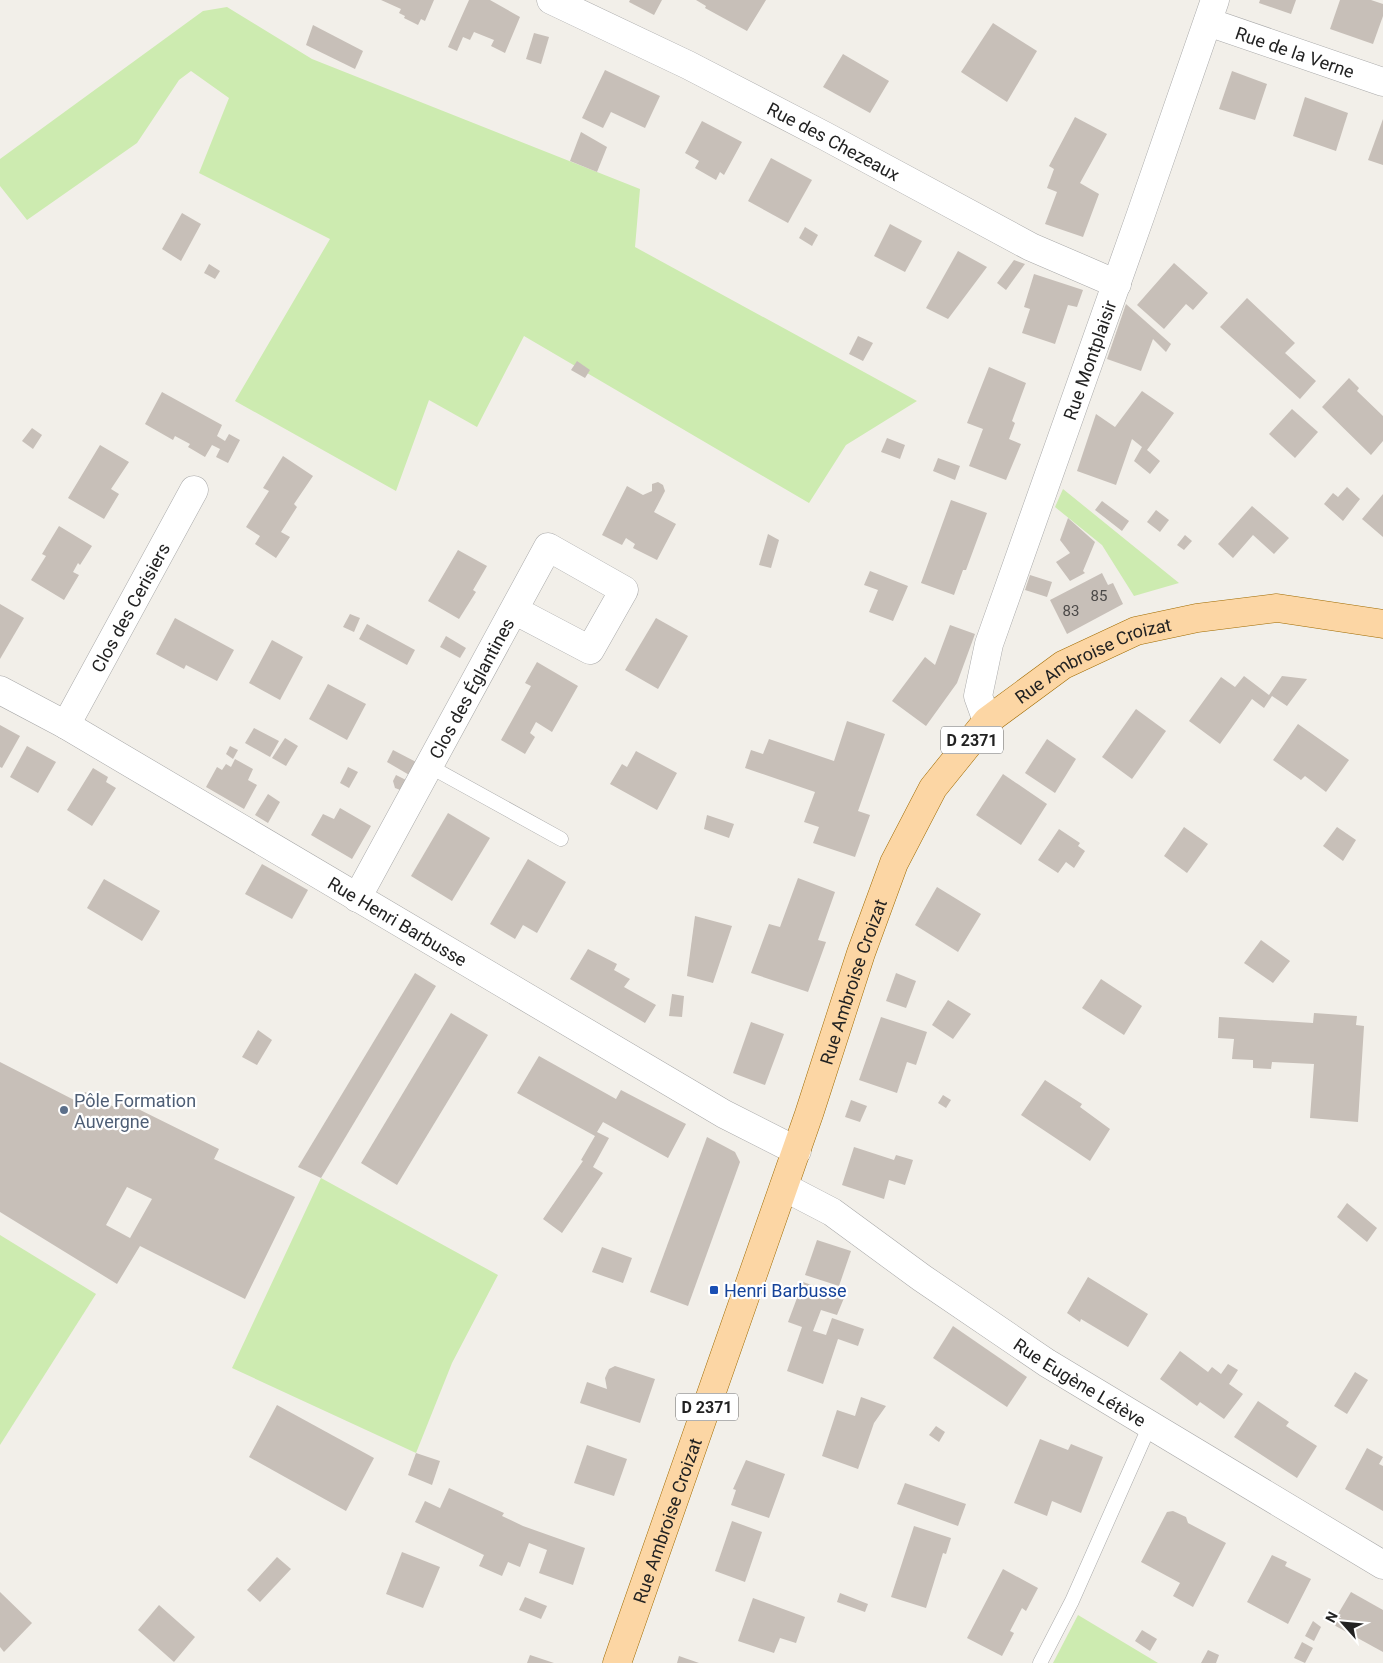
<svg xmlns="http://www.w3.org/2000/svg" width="1383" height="1663" viewBox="0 0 1383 1663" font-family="Roboto,sans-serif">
<rect width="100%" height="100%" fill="#f2efe9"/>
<g fill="#cdebb0">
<path d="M227,7L312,59L640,189L635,247L917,401L846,445L809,503L524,336L477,427L429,400L396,491L235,401L330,239L199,173L229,98L191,71L179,80L137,143L27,220L0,186V159L203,11Z"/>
<path d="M1063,489L1179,583L1134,596L1102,545L1055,507Z"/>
<path d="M321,1178L498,1275L452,1363L416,1453L232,1368Z"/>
<path d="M0,1235L96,1294L0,1445Z"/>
<path d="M1078,1615L1158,1663H1053Z"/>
</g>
<g fill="#c7bfb8" fill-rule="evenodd">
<path d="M381,0H434L425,21L421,19L418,25L404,18L405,16L399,13L401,9Z"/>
<path d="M469,0H490L520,17L505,53L491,46L494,40L474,32L470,40L463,37L457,51L448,47Z"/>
<path d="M630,0H662L654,15L629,2Z"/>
<path d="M696,0H766L747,31L705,8L706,6Z"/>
<path d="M1260,0H1296L1291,14L1259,3Z"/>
<path d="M1340,0H1371L1383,4V16L1373,44L1330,29Z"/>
<path d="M993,23L1037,51L1007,102L961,72Z"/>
<path d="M313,25L363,51L355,69L306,45Z"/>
<path d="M534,33L549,37L541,64L526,59Z"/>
<path d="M843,54L889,81L870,113L823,87Z"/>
<path d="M605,70L660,96L645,128L611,112L603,128L582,118Z"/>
<path d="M1232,71L1267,84L1255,120L1219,109Z"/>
<path d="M1305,97L1348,113L1336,151L1293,136Z"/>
<path d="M1075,117L1107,134L1080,183L1099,194L1083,237L1045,224L1057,192L1047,188L1054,169L1049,166Z"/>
<path d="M1383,119V165L1368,160Z"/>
<path d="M702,121L742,142L724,175L720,172L716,180L695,168L699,161L685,153Z"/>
<path d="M581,132L607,147L597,172L570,161Z"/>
<path d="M771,158L812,180L788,223L748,201Z"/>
<path d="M182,213L201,224L181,261L162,249Z"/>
<path d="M890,224L922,241L905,272L874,256Z"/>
<path d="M805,227L818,235L812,246L799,238Z"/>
<path d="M958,251L987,267L948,319L926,308Z"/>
<path d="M1014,260L1025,264L1006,290L997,283Z"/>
<path d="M1174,263L1208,293L1193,310L1186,304L1164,329L1137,305Z"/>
<path d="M209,264L220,271L215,279L204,273Z"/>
<path d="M1034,274L1083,290L1077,307L1068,305L1055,344L1022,333L1030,309L1024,307Z"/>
<path d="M1247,298L1295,343L1285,353L1316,381L1300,399L1220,327Z"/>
<path d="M1126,304L1171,344L1166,352L1153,339L1141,371L1107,359Z"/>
<path d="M858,336L873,343L863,361L849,354Z"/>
<path d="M577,361L590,370L585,378L571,370Z"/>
<path d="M989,367L1026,383L1012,421L1015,423L1009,439L1021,444L1006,480L969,466L983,429L967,423Z"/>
<path d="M1349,378L1359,388L1357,391L1383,416V441L1371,455L1322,407Z"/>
<path d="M1142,391L1174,413L1147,450L1160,461L1150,474L1134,461L1142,447L1132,439L1116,485L1077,471L1096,414L1115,427Z"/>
<path d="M162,392L222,425L217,436L225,441L229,434L240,440L228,463L216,457L220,449L212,445L205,457L188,447L190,444L175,436L173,440L145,424Z"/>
<path d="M1292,409L1318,432L1295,458L1269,434Z"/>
<path d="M32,428L42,435L33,449L22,441Z"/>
<path d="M887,438L905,445L900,459L881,452Z"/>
<path d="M100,445L129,462L111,489L119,494L104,519L68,498Z"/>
<path d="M283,456L313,476L294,504L297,507L281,532L290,537L276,558L255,544L260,536L246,527L269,491L263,488Z"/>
<path d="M938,458L960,466L955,480L933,471Z"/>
<path d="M658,482L663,485L665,491L654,512L676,524L657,560L633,548L635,544L626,538L622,545L602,535L627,486L643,495L652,491V484Z"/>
<path d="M1347,487L1360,499L1343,521L1324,504L1333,493L1338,497Z"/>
<path d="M1383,494V537L1362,519Z"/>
<path d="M951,500L987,513L966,570H963L954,595L921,583Z"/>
<path d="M1102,501L1129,521L1122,531L1095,510Z"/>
<path d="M1252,506L1289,538L1274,554L1253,535L1233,558L1218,544Z"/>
<path d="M1156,510L1169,520L1160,532L1147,522Z"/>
<path d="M1068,518L1095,542L1083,571L1085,573L1070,581L1056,562L1070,553L1060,540Z"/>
<path d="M59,526L92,546L80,565L78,563L73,572L79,575L64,600L31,580L46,556L42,554Z"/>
<path d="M768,534L779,540L771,568L759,565Z"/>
<path d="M1185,535L1192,541L1184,550L1177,545Z"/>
<path d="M458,550L487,566L473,590L476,592L459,619L428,601Z"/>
<path d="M870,571L908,586L893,621L869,612L878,590L864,585Z"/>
<path d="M1102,573L1108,585L1113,583L1123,604L1067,634L1050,600Z"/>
<path d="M1030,575L1052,582L1047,597L1025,590Z"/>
<path d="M0,604L24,618L0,659Z"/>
<path d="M350,614L360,618L354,632L343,627Z"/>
<path d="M175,618L234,650L217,681L186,665L184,669L156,654Z"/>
<path d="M656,618L688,636L658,689L625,670Z"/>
<path d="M367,624L415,650L407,665L359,639Z"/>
<path d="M950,625L975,634L957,683L926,726L892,701L925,657L935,665Z"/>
<path d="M446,636L466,648L460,658L440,647Z"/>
<path d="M272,640L303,657L280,700L249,683Z"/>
<path d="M537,662L578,686L552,732L536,722L530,733L535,737L525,754L501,740L531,686L525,683Z"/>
<path d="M1244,676L1269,695L1282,676L1307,679L1287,706L1272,696L1264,708L1252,699L1220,744L1189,721L1221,677L1235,687Z"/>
<path d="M328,684L366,704L347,740L309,719Z"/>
<path d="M1136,709L1166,731L1132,779L1102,757Z"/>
<path d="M847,721L885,734L858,811L870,815L855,857L813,843L819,827L804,822L815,792L745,768L751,750L763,754L769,739L834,761Z"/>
<path d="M1298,724L1349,760L1326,792L1305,776L1301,780L1273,760Z"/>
<path d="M0,725L20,736L2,768L0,767Z"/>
<path d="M254,728L279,741L270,757L245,743Z"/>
<path d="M285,738L298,746L286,766L272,758Z"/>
<path d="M1047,739L1076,759L1055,793L1025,773Z"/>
<path d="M27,746L56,762L38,793L10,777Z"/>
<path d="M230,746L238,750L233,759L226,754Z"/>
<path d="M393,750L418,763L411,776L387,762Z"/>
<path d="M636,751L677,773L657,810L610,784L622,764L627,767Z"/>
<path d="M235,759L253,769L248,780L257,785L244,809L206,787L217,767L222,770L226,764L231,767Z"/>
<path d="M348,767L358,772L349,788L340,783Z"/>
<path d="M93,768L108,777L106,782L116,788L92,826L67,810Z"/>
<path d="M1003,774L1047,804L1021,845L976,815Z"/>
<path d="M396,775L408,781L403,791L395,788L393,781Z"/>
<path d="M268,794L280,802L268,823L255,815Z"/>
<path d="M340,808L371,826L352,859L311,835L323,814L334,819Z"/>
<path d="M448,813L490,838L452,901L411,876Z"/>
<path d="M707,815L734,824L729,838L704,829Z"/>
<path d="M1184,827L1208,844L1187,873L1164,856Z"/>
<path d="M1337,827L1356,840L1343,861L1323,846Z"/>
<path d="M1059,829L1080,843L1078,846L1085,851L1074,868L1066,862L1058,873L1038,860Z"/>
<path d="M528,859L566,882L537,933L523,925L515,939L490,924Z"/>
<path d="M262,864L308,890L292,919L245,894Z"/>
<path d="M798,878L835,892L818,940L826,942L808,992L751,973L769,924L780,927Z"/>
<path d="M104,879L160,911L142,941L87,908Z"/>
<path d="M937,887L981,914L958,952L915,925Z"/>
<path d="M695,916L732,926L713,983L687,976Z"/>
<path d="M1261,940L1290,961L1273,983L1244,963Z"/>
<path d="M588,949L617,964L614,970L630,979L624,987L656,1005L645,1023L570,979Z"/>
<path d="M415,973L436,986L321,1178L298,1167Z"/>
<path d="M896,973L916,981L906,1008L886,1001Z"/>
<path d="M1101,979L1142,1006L1124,1035L1082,1008Z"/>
<path d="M672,994L684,996L682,1017L669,1016Z"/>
<path d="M948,1000L971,1014L953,1039L932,1025Z"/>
<path d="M451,1013L488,1035L397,1185L361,1163Z"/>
<path d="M1314,1013L1357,1016L1356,1025L1364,1026L1358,1122L1310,1118L1314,1064L1272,1062L1271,1069L1253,1068V1060L1232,1059L1234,1039L1218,1038L1219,1017L1313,1023Z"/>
<path d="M881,1017L927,1032L916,1065L907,1062L897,1093L859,1080Z"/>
<path d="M751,1022L784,1034L765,1085L733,1073Z"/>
<path d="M258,1030L272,1040L257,1065L242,1057Z"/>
<path d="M539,1056L616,1099L621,1090L686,1124L668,1158L603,1122L597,1132L609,1138L593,1167L603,1173L562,1233L543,1219L583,1161L581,1160L595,1136L517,1093Z"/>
<path d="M0,1062L80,1103L85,1092L118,1109L122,1101L219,1149L214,1159L295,1197L245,1299L140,1246L117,1284L0,1212ZM127,1187L152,1199L130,1238L106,1225Z"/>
<path d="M1045,1080L1082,1104L1080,1107L1110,1129L1090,1161L1021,1115Z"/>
<path d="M943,1095L951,1100L946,1108L938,1103Z"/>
<path d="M851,1100L867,1106L860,1122L845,1117Z"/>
<path d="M707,1137L735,1152L740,1162L688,1306L650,1292Z"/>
<path d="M854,1147L894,1160L896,1155L913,1160L905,1185L889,1180L884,1199L842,1185Z"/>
<path d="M1347,1203L1377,1228L1367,1242L1337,1217Z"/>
<path d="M817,1240L851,1251L839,1286L805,1275Z"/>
<path d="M602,1247L632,1258L623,1283L592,1272Z"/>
<path d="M1088,1277L1148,1314L1128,1347L1081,1319L1080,1322L1067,1313Z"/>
<path d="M803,1282L817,1287L815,1293L824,1295L825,1293L844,1298L837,1315L821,1310L813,1331L826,1335L832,1318L864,1329L858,1346L838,1339L823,1384L787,1371L802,1327L788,1322Z"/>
<path d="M953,1326L1027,1377L1007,1407L933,1358Z"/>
<path d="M1180,1351L1208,1372L1212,1367L1221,1374L1228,1364L1238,1370L1229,1384L1243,1394L1224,1419L1200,1402L1197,1406L1160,1379Z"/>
<path d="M615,1366L655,1379L640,1423L580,1403L587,1382L607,1389L605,1378L609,1369Z"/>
<path d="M1355,1372L1368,1380L1347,1414L1334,1406Z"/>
<path d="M861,1397L886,1406L874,1423L858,1469L822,1456L837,1410L855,1416Z"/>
<path d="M1258,1401L1289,1422L1286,1426L1317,1446L1297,1478L1234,1437Z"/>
<path d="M277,1405L374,1458L346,1511L249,1457Z"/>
<path d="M936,1426L945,1432L939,1442L929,1435Z"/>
<path d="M1040,1439L1068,1450L1071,1444L1103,1457L1081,1513L1052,1501L1047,1516L1014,1503Z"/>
<path d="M587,1445L627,1459L614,1496L574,1483Z"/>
<path d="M1367,1448L1383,1457L1379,1464L1383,1466V1511L1345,1489Z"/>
<path d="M416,1453L440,1461L432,1485L408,1475Z"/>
<path d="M746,1460L785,1474L769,1518L731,1505L736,1490L733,1489Z"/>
<path d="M905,1483L966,1504L958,1526L897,1504Z"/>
<path d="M449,1488L504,1513L502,1516L523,1526L585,1548L573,1585L539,1573L547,1550L529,1543L520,1567L508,1562L502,1576L479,1566L484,1555L415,1522L425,1501L440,1508Z"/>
<path d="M1173,1511L1186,1517L1188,1523L1226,1543L1193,1607L1173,1596L1180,1583L1141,1562L1167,1512Z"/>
<path d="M732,1521L762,1532L745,1582L715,1571Z"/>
<path d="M914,1526L951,1538L946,1554L943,1553L926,1608L891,1597Z"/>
<path d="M402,1552L440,1567L423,1608L386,1594Z"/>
<path d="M1272,1555L1287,1562L1285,1566L1311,1579L1288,1624L1247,1602Z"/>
<path d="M277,1557L291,1569L260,1602L247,1590Z"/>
<path d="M1003,1569L1038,1588L1026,1611L1022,1608L1010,1631L1014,1633L1002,1656L967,1638Z"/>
<path d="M0,1592L32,1623L4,1652L0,1647Z"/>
<path d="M1351,1592L1383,1610V1652L1332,1624Z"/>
<path d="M840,1593L868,1604L865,1612L837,1602Z"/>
<path d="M525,1597L547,1606L541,1619L519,1610Z"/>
<path d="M753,1598L805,1617L796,1643L780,1638L774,1653L738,1641Z"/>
<path d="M159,1605L195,1637L174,1662L138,1630Z"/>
<path d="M1313,1621L1321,1627L1314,1641L1305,1636Z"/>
<path d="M1142,1630L1157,1639L1150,1651L1135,1641Z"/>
<path d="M1302,1642L1313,1648L1305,1663L1294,1658Z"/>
<path d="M1208,1650L1219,1655L1216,1663H1201Z"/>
<path d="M530,1655L554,1663H527Z"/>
<path d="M679,1656L699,1663H677Z"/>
</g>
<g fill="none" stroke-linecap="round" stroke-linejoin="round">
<g stroke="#a9a9a9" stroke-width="15">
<g id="service">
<path d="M429,766L561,839"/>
<path d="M1040,1663L1072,1601L1150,1425"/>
</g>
</g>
<g stroke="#a9a9a9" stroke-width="29">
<g id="minor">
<path id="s1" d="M551,0L688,65L825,136L1031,247L1117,284"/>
<path id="s2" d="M1208,22L1383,82"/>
<path id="s3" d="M987,721L978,696L989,644L1141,214L1215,0"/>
<path id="s4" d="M66,725L194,490"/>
<path id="s5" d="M357,898L548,547L624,590L590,650L514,610"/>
<path id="s6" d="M784,1187L832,1212L922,1278L1047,1363L1383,1565"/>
</g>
</g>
<g stroke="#a9a9a9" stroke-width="29">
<g id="tertiary">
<path id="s7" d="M0,690L66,725L724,1114L797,1151"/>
</g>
</g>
<g stroke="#a06b00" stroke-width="29">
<g id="primary">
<path id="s8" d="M617,1663L809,1114L861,953L894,863L933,788L987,721L1063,665L1136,631L1197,618L1277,608L1383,624"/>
</g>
</g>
<use href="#service" stroke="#fff" stroke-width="14"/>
<use href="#minor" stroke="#fff" stroke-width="28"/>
<use href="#tertiary" stroke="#fff" stroke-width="28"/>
<use href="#primary" stroke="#fcd6a4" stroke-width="28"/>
</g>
<circle fill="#5c6f8a" stroke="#fff" stroke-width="2" cx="64" cy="1110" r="5"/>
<rect fill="#1a4fb4" stroke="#fff" stroke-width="2" x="709" y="1285" width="10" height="10" rx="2.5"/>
<g text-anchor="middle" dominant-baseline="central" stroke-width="4.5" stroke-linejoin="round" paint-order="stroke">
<g font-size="15" fill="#4b4948">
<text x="1099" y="596">85</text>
<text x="1071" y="611">83</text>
</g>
<g fill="#fff" stroke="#646464" stroke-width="1">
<rect x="941" y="726.5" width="62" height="27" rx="4"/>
<rect x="676" y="1393.5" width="62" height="27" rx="4"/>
</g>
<g font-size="16" font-weight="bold" fill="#222">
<text x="972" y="740">D 2371</text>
<text x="707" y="1407">D 2371</text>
</g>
<g font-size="18" fill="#222" stroke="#fff">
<text stroke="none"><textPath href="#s2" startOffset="92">Rue de la Verne</textPath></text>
<text stroke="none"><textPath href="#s1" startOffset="316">Rue des Chezeaux</textPath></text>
<text stroke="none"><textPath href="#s3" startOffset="381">Rue Montplaisir</textPath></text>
<text stroke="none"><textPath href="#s4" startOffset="134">Clos des Cerisiers</textPath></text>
<text stroke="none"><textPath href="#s8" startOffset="1141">Rue Ambroise Croizat</textPath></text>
<text stroke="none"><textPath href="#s5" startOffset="239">Clos des Églantines</textPath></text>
<text stroke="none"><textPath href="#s7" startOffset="460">Rue Henri Barbusse</textPath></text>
<text stroke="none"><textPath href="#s8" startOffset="721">Rue Ambroise Croizat</textPath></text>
<text stroke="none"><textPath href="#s6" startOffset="355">Rue Eugène Létève</textPath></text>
<text stroke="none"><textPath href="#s8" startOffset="151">Rue Ambroise Croizat</textPath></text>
</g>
<g font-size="18" fill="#4e5e75" stroke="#fff" text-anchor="start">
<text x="74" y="1100">Pôle Formation<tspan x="74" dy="21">Auvergne</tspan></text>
</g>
<g font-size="18" fill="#164399" stroke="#fff" text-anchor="start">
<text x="724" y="1290">Henri Barbusse</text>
</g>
</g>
<g transform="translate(1343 1623) rotate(297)" stroke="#ffffff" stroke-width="4" paint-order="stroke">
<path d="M0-4L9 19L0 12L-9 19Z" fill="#222222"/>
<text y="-8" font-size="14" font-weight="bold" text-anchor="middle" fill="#222222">N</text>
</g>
</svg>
